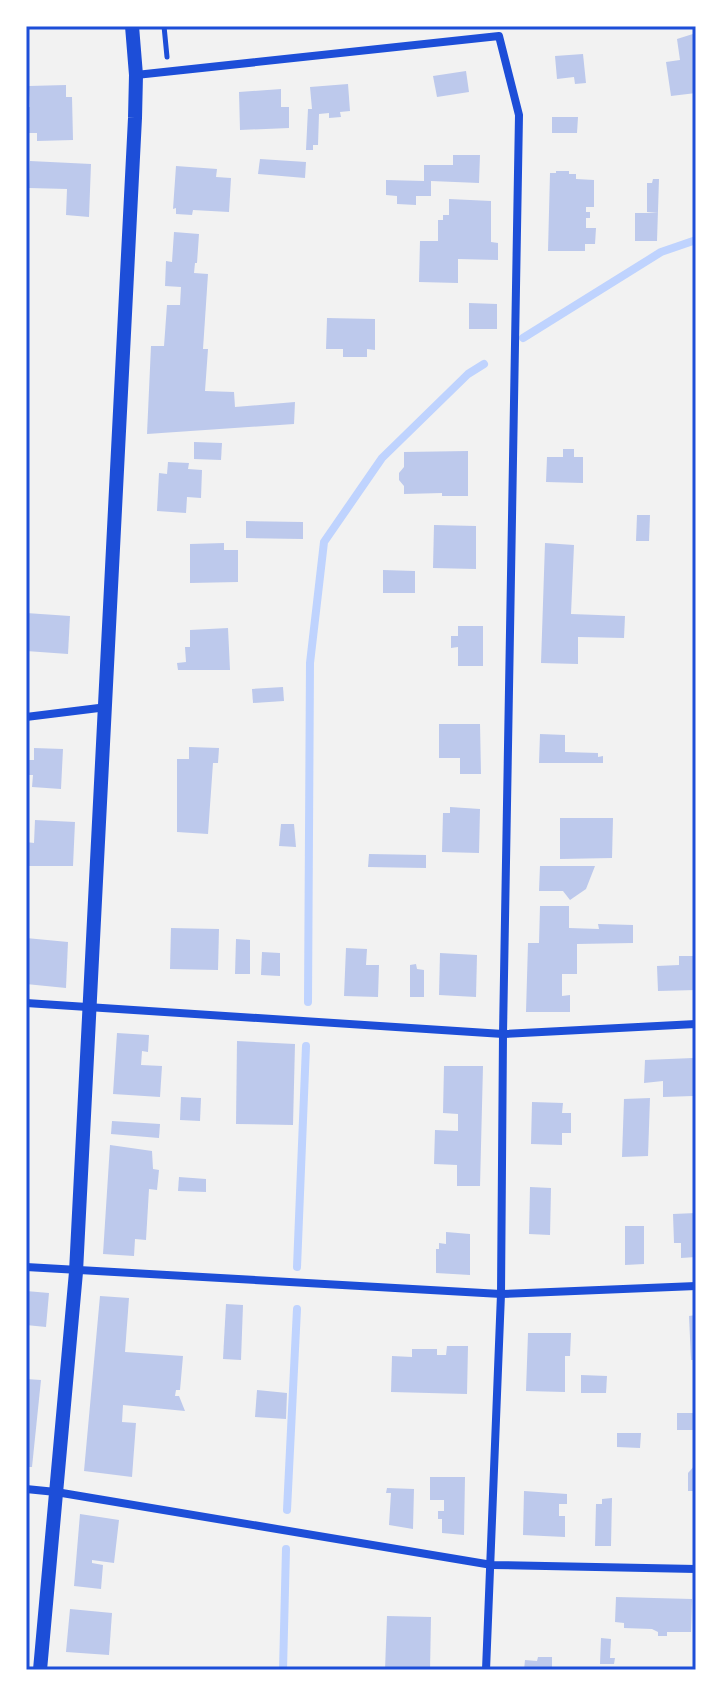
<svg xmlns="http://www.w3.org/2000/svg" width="722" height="1696" viewBox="0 0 722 1696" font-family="Signika,sans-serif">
<rect width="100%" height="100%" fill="#f2f2f2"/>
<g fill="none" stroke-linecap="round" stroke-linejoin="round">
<g stroke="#bfd3fe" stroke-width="8">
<path d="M523,338L661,252L696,240"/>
<path d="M308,1002L310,663L324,542L382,458L468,374L484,364"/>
<path d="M297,1267L306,1046"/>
<path d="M287,1510L297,1309"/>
<path d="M283,1670L286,1549"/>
</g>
</g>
<g fill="#bdc9ec">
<path d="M696,33V75H694L696,93L671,96L666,62L680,60L677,39Z"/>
<path d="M583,54L586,83L575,84L574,77L557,79L555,56Z"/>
<path d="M466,71L469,92L437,97L433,76Z"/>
<path d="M348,84L350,111L340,112L341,117L329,118V113L319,114L318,145H313V150H306L308,109H312L310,87Z"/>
<path d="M66,85V97H72L73,140L37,141V133H26V107H30L29,86Z"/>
<path d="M281,89V107H289V128L240,130L239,92Z"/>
<path d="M552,117H578L577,133H552Z"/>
<path d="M453,155H480L479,183L431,181V196H416V205L397,204V196L386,195V180L424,181V165H453Z"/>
<path d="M260,159L306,162L305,178L258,174Z"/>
<path d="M30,161L91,164L89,217L66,215L67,189L29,188Z"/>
<path d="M176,166L217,169L216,177L231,178L229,212L193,210L192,215L176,214V208L173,209Z"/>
<path d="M556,171H569V174H576V179L594,180V207H586V212H590V218H586V228H596L595,244H585V251H548L550,173H556Z"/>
<path d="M653,179H659L657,241H635V213H658L647,212V183H652Z"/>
<path d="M449,199L491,201V242L498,243V260L458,259V283L419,282L420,241H438V220H443V215H449Z"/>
<path d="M174,232L199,234L197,263H195L194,273L208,274L203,349H208L205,391L234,392L235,407L295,402L294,424L147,434L151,346H164L167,305H180L181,287L165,286L166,261L172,262Z"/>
<path d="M469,303L497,304V329H469Z"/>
<path d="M327,318L375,319V350L367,349V357H343V349H326Z"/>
<path d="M194,442L222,443L221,460L194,459Z"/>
<path d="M563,449H574V457H583V483L546,482L547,457H563Z"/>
<path d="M468,451V496H442V493L404,494V486L399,480V473L404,467V452Z"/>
<path d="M168,462L189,463L188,469L202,470L201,498L187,497L186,513L157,511L159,473L167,474Z"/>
<path d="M637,515H650L649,541H636Z"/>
<path d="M246,521L303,522V539L246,538Z"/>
<path d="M434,525L476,526V569L433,568Z"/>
<path d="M224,543V550H238V582L190,583V544Z"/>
<path d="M545,543L574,545L571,614L625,616L624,638L578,637V664L541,663Z"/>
<path d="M383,570L415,571V593H383Z"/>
<path d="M26,613L70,616L68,654L26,651Z"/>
<path d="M458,626H483V666H458V647L451,648V636H458Z"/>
<path d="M228,628L230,670H178L177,663L186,662L185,647H190V630Z"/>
<path d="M283,687L284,701L253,703L252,689Z"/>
<path d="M439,724H480L481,774H460V758H439Z"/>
<path d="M540,734L565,735V752L598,753V757L603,756V763H539Z"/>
<path d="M189,747L219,748L218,763H213L208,834L177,832V759H189Z"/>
<path d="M34,748L63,749L61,789L32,787L33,775H26L27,760H34Z"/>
<path d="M450,807L480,809L479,853L442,852L443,813H450Z"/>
<path d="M560,818H613L612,858L560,859Z"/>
<path d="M35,820L75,822L73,866H26V842L34,843Z"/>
<path d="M281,824H294L296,847L279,846Z"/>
<path d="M369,854L426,855V868L368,867Z"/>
<path d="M540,866H595L586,889L570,900L563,891H539Z"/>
<path d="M540,906H569V928L599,929L598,924L633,925V943L577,944V974H562V996L570,995V1012H526L528,943H539Z"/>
<path d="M171,928L219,929L218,970L170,969Z"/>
<path d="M26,938L68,942L66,988L26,984Z"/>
<path d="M236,939L250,940V974H235Z"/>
<path d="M346,948L367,949L366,965H379L378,997L344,996Z"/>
<path d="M262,952L280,953V976L261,975Z"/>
<path d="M440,953L477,955L476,997L439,995Z"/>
<path d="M679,956H694L696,990L658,991L657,966L679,965Z"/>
<path d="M416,964L417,969L424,970V997H410V965Z"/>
<path d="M117,1033L149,1035L148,1052L142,1051L141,1065L162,1066L160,1097L113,1094Z"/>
<path d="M237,1041L295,1044L293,1125L236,1124Z"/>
<path d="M693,1058V1096L663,1097V1081L644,1083L645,1060Z"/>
<path d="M444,1066H483L480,1186H457V1165L434,1164L435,1130L458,1131V1114L443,1113Z"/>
<path d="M181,1097L201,1098L200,1121L180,1120Z"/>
<path d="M650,1098L648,1156L622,1157L624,1099Z"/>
<path d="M532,1102L563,1103L562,1113H571V1133H562V1145L531,1144Z"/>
<path d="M112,1121L160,1124L159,1138L111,1134Z"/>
<path d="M110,1145L152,1151L153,1169L159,1170L157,1190L149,1189L146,1240L135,1239L134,1256L103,1254Z"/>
<path d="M179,1177L206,1179V1192L178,1191Z"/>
<path d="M530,1187L551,1188L550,1235L529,1234Z"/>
<path d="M696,1213V1257L681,1258V1243H674L673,1214Z"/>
<path d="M625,1226H644V1264L625,1265Z"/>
<path d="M446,1232L470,1234V1275L436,1273V1249H439V1243L446,1244Z"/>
<path d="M26,1291L49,1293L46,1327L26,1325Z"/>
<path d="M100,1296L129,1298L125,1352L183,1356L180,1390H176L175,1396H179L185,1411L123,1405L122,1422L136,1423L132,1477L84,1471Z"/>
<path d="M226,1304L243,1305L241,1360L223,1359Z"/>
<path d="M696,1315V1360H691L689,1316Z"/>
<path d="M528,1333H571L570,1356H565V1392L526,1391Z"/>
<path d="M447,1346H468L467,1394L391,1392L392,1356L412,1357V1349H437V1355H446Z"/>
<path d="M581,1375L607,1376L606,1393H581Z"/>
<path d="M26,1379L41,1380L32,1467H26Z"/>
<path d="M257,1390L287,1393L286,1419L255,1417Z"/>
<rect x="677" y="1413" width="19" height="17"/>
<path d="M617,1433H641L640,1448L617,1447Z"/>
<path d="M696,1464V1491H688V1473Z"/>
<path d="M430,1477H465L464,1535L442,1533V1519H438V1511H444V1500H430Z"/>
<path d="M387,1488L414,1489L413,1529L389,1525L391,1493H386Z"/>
<path d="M524,1491L567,1494V1504H559V1516H565V1537L523,1535Z"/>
<path d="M612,1498L611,1546H595L596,1504H602V1499Z"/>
<path d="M80,1514L119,1520L114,1563L92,1560V1563L103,1565L101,1589L74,1586Z"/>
<path d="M616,1597L692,1599L691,1632H667V1636H658V1632L652,1629L624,1628V1623L615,1622Z"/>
<path d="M70,1609L112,1613L109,1655L66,1652Z"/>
<path d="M387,1616L431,1617L430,1670H385Z"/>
<path d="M601,1638L611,1639L610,1658H615L614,1664H600Z"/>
<path d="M538,1657H552V1670H524L525,1660L537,1661Z"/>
</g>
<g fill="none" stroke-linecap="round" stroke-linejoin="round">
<path stroke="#1d4ed8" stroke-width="5" d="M164,26L167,57"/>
<g stroke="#1d4ed8" stroke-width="8">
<path d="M136,75L499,36L519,115L503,1034L501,1294L486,1670"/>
<path d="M26,717L107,707"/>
<path d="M26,1003L503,1034L696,1024"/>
<path d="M26,1267L501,1294L696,1286"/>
<path d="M26,1489L56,1492L492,1565L696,1569"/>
</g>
<path stroke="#1d4ed8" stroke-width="14" d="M40,1670L76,1272L135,118L136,75L132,26"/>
</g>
<rect width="722" height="1696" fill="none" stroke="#ffffff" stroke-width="56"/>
<rect x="28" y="28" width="666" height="1640" fill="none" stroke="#1d4ed8" stroke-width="3"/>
</svg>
